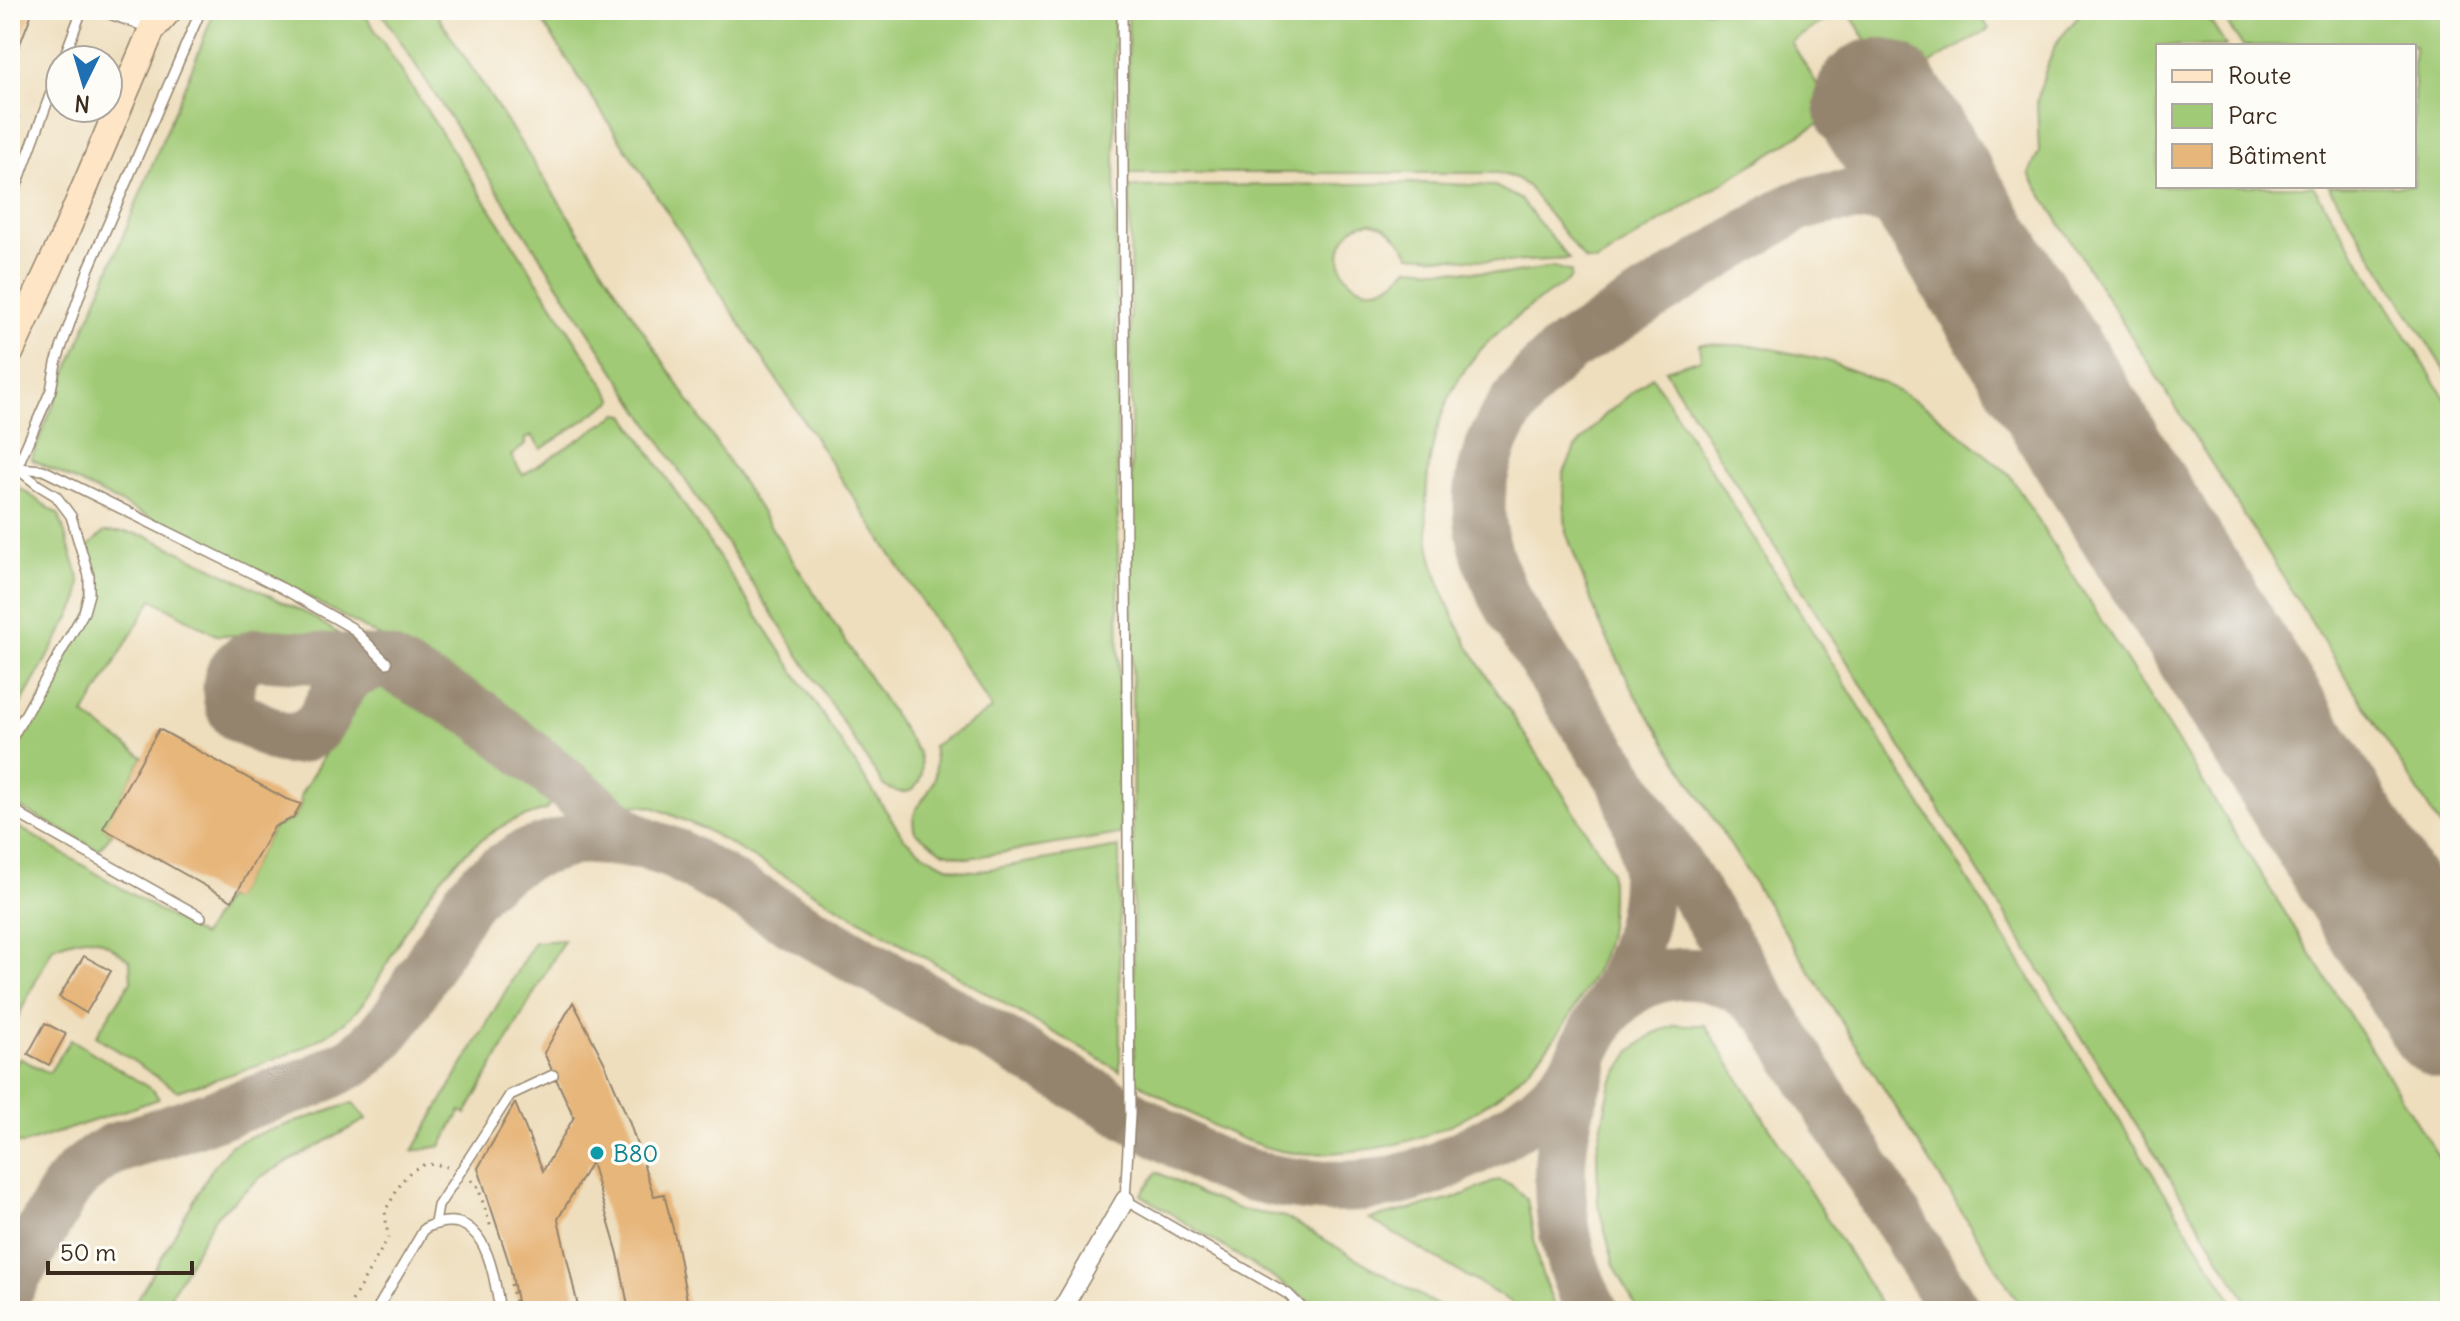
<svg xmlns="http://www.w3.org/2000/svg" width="2460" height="1321" viewBox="0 0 2460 1321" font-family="Delius,sans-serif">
<rect width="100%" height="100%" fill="#fdfcf7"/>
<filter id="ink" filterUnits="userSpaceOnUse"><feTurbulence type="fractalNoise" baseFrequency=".0125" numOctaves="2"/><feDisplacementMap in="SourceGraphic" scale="16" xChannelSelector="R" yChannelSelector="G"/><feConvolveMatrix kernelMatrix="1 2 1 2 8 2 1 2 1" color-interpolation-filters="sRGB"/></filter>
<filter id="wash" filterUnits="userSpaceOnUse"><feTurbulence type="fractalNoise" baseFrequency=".006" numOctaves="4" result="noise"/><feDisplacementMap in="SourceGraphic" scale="32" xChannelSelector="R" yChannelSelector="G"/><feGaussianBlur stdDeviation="1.8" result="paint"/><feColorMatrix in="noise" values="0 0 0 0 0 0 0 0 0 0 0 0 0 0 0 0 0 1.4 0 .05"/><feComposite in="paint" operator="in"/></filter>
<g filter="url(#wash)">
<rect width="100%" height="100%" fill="#eedebd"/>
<g fill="#a1ca76" stroke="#6e7a4a" stroke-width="2">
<path d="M214,10H362L614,400L541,449L532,436L525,439V445L511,456L523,475L618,414L625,415L904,838C926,857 949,872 978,871L1119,847L1120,1071L704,829L653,807L619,803L484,697L443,672L281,582L31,459L200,49Z"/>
<path d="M380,10H434L919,754C926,782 914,803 884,786Z"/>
<path d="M535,10H1114L1120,834L968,858L942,851L915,832C908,808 924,804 932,785C938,772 935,759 933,746L992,709Z"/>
<path d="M1128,10H1841L1791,42L1835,113L1596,262L1585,260L1528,187L1516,178L1497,173H1129Z"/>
<path d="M1847,10H1977L1989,29L1895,84Z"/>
<path d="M2084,10H2203L2226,46H2158V186H2313L2450,406V842L2029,174L2039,152L2037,101L2045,72L2056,43Z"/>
<path d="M2219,10H2450V379L2329,186H2414V46H2242Z"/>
<path d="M1421,183L1495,186L1520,199L1569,259L1507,262L1410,255C1361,175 1311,267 1361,287C1382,295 1395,281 1409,267L1509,274L1554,267L1571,272V277L1568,281C1537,301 1508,321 1482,348C1436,398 1419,475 1429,542C1434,574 1449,610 1465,639C1482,671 1504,701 1523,732C1553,778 1582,824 1611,871C1611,897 1612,924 1604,949C1597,971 1583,994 1571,1014C1518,1098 1441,1146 1342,1152C1322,1154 1301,1155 1281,1151C1228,1140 1181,1107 1134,1080L1130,187Z"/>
<path d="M1699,344L1758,346L1828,361L1881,382L1931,410L2009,474L2450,1175V1311H2253L1665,370L1701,359Z"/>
<path d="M1652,376L2239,1311H2024L1635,694L1600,624L1566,532L1563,475L1575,448L1604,416Z"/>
<path d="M17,486L59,515L80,582L79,599L69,619L10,723V500Z"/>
<path d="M104,532H126L147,536L310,615L345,638L216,635L152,599L84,715L143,757L104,828L112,834L98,850L21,808L10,795V755L93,607C95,586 97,567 88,547Z"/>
<path d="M373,684H385L400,690L471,732L549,796L550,804L546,810C533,814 518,818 506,824C456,851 424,897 397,945C386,964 377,986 363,1003C326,1052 234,1072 178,1091L96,1036L131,981L130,961C96,935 94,932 53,947L10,1032V822L202,936L225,898L232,900L274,827L294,818L301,804L300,796L359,695Z"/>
<path d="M564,940L466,1114L461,1111L441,1146L413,1151L534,942Z"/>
<path d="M1676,1025H1705L1885,1311H1638L1614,1265L1598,1204L1597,1148L1611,1083L1631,1051L1654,1033Z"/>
<path d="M71,1039L154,1091L159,1099L24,1144L10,1143V1076L19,1058L49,1073Z"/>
<path d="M353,1103L367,1119L262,1176L215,1217L162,1311H131L211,1170L230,1146L246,1138Z"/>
<path d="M1157,1172L1200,1194L1241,1210L1285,1217L1447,1311H1326L1141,1195Z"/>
<path d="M1498,1180L1510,1184L1527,1199L1539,1266L1556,1311H1526L1369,1219L1453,1199Z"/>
</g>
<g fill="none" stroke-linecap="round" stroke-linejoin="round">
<g stroke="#94846e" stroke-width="52">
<path d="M1943,207C1888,199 1839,186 1786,212L1569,347C1514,390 1471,455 1481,528C1489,578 1516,617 1542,658C1569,701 1597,742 1625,784C1738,958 1845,1135 1955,1311"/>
<path d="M387,663C371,665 354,669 343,683C326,704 324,736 292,739C281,740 272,735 263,729C255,725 242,720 236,714C226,702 226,678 236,667C241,660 249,657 257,654L387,663L482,716L625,832L644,843"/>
<path d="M1606,1013C1612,1007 1617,1000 1624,995C1666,962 1725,969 1761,1006"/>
<path d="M1582,1067C1577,1083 1570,1099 1567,1115C1552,1178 1561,1255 1593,1311"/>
<path d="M10,1286L66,1188L80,1172L100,1157L114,1149L312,1082L358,1059L382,1036L399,1014L465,904L480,886L498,872L525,855L580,838L644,843L677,855L1210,1161C1277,1189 1360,1197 1429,1171C1444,1166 1458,1157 1473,1150C1509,1132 1544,1110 1569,1077C1580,1063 1586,1045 1595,1030C1629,973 1658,908 1643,841C1638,821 1631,802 1624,783"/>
</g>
<path stroke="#94846e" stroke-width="130" d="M1879,103L2450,1015"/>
</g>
<g id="blocks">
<g fill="#e7b67a">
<path d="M10,10H33L10,70Z"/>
<path d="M159,729L286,799L301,804L293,818L274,827L232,901L103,828Z"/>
<path d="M84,956L111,971L86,1013L59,997Z"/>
<path d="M573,1002L604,1062L629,1121L654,1196L664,1194L676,1241L689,1311H629L618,1254L591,1162L558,1219L579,1311H519L510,1266L478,1168L515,1103L543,1171L574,1117L544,1053Z"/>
<path d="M45,1023L66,1034L49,1065L28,1054Z"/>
</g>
</g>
</g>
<g filter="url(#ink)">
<use href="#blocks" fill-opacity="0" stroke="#94846e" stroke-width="2"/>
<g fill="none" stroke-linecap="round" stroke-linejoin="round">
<g stroke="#94846e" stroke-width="12">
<g id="lane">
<path d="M99,10L149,28"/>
<path d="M1122,10L1130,1115L1125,1200L1288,1294L1305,1311"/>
<path d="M63,60L82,10"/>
<path d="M10,204L60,68"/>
<path d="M10,463L38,485L56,496L71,516L89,576V594L84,612L10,741"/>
<path d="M18,468L43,470L282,588L352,628L387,663"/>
<path d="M10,483L51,390L56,363L89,268L201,10"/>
<path d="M10,804L25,818L201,917"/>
<path d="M435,1223L438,1206L510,1095L553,1075"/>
<path d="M376,1311L425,1228C485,1201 493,1270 500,1311"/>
</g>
</g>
<g stroke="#94846e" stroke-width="21">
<path id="street" d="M1061,1311L1125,1200"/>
</g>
<g stroke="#94846e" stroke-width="29">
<path id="secondary" d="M10,353L62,241L152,29L169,10"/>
</g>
<g stroke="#94846e" stroke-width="3" stroke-dasharray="2 6" stroke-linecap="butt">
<path d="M10,114L24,119"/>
<path d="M471,1180L478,1187L492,1231"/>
<path d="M511,1284L517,1311"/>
<path d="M352,1301L388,1238L385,1211L403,1180L411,1171L423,1165L435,1164L447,1167"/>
</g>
<use href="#lane" stroke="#fff" stroke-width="9"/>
<use href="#street" stroke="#fff" stroke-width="18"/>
<use href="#secondary" stroke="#fde5c5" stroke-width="26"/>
</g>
</g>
<circle fill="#0f9aa8" stroke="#fdfcf7" stroke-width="3" cx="597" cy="1153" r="8"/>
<g text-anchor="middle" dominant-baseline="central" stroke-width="7" stroke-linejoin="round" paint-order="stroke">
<g font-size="24" fill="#0d838f" stroke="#fdfcf7" text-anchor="start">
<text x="613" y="1153">B80</text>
</g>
</g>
<rect width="2460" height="1321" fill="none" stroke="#fdfcf7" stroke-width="40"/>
<rect x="2156" y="44" width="260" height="144" fill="#fdfcf7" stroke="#afa8a0" stroke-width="2"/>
<rect x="2172" y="70" width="40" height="12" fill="#fde5c5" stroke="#afa8a0" stroke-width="2"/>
<text x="2228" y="84" font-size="24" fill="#3b2a1e">Route</text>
<rect x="2172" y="104" width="40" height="24" fill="#a1ca76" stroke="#afa8a0" stroke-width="2"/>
<text x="2228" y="124" font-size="24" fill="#3b2a1e">Parc</text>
<rect x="2172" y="144" width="40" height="24" fill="#e7b67a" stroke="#afa8a0" stroke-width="2"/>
<text x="2228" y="164" font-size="24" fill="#3b2a1e">Bâtiment</text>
<g transform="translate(84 84) rotate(185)"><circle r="38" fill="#fdfcf7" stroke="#afa8a0" stroke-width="2"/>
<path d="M0-6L14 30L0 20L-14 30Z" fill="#1f6fb2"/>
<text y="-12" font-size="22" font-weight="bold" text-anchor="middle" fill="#3b2a1e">N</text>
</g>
<path d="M48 1261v12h144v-12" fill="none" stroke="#3b2a1e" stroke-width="4"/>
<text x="60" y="1261" font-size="24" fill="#3b2a1e" stroke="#fdfcf7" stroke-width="6" paint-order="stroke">50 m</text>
</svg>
